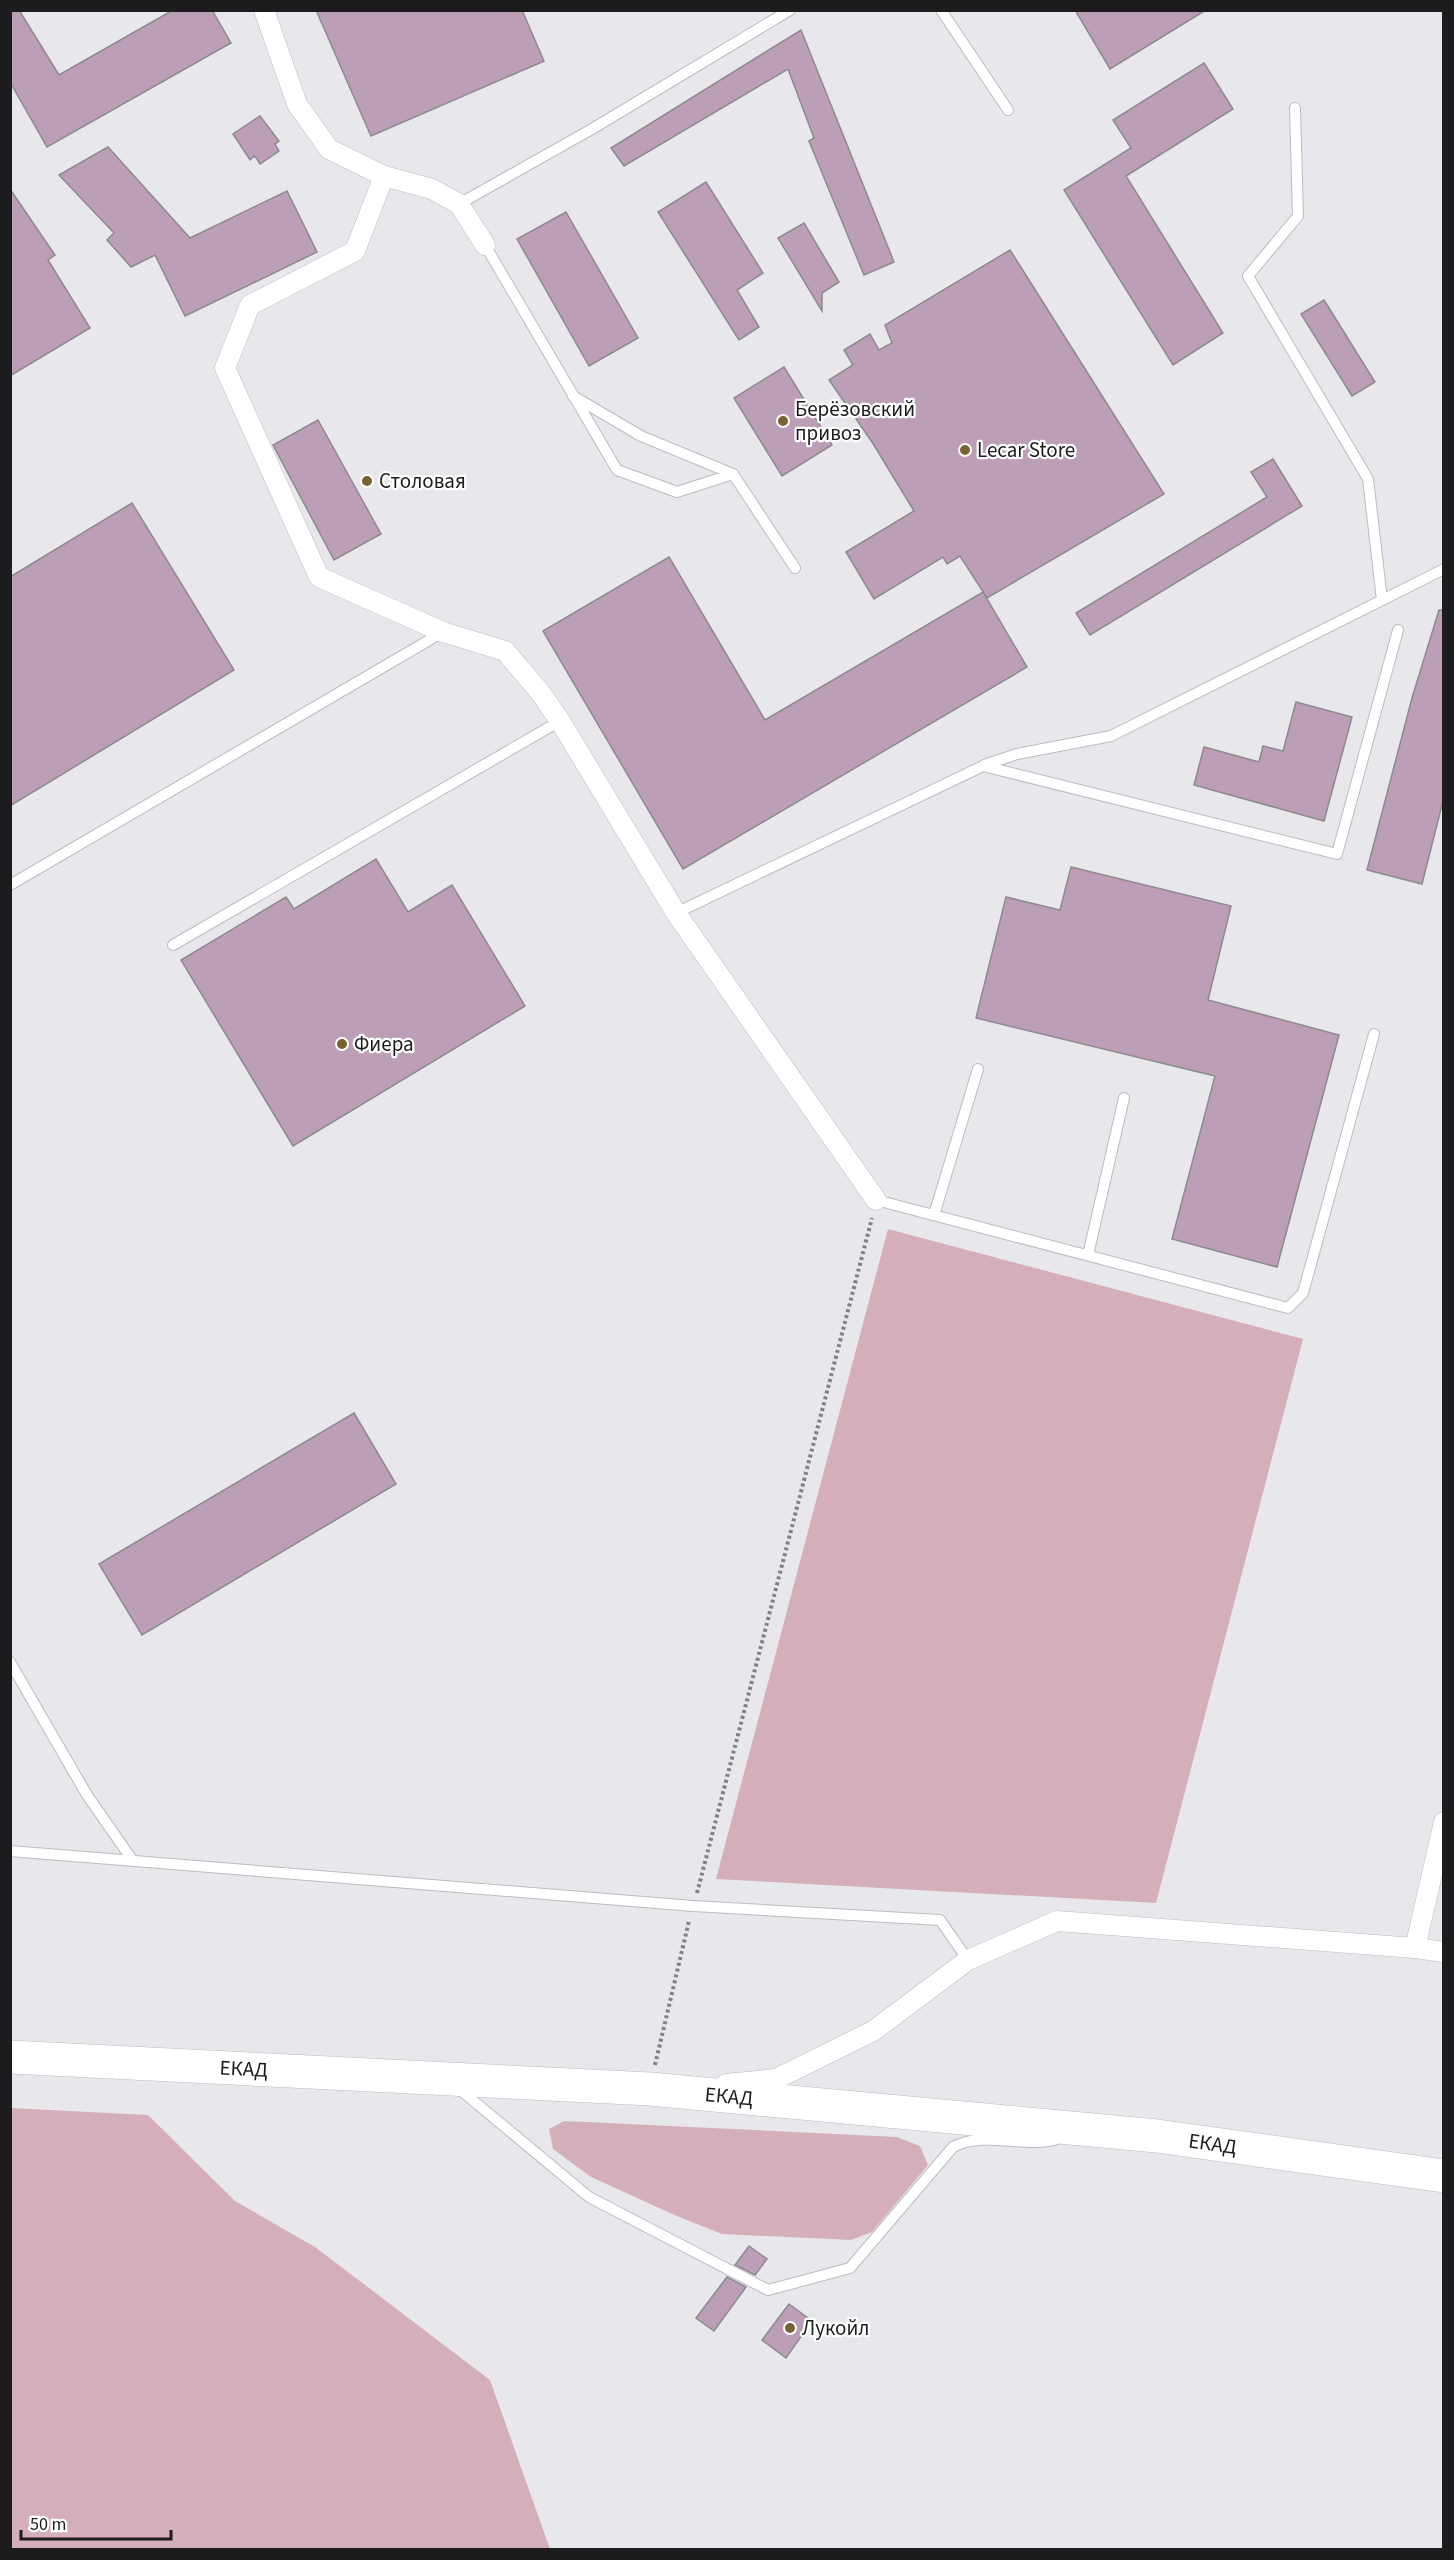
<svg xmlns="http://www.w3.org/2000/svg" width="1454" height="2560" viewBox="0 0 1454 2560" font-family="'Source Sans 3',sans-serif">
<rect width="100%" height="100%" fill="#e8e7eb"/>
<g fill="#d4afb9">
<path d="M888,1229L1303,1339L1156,1903L716,1879Z"/>
<path d="M10,2108L148,2115L235,2201L315,2247L490,2380L550,2549H11Z"/>
<path d="M564,2121L897,2137L920,2146L928,2165L872,2232L851,2240L722,2234L679,2217L591,2177L553,2149L549,2129Z"/>
</g>
<g fill="#bc9eb7" stroke="#8d8a8d" stroke-width="1.5">
<path d="M10,10H19L59,75L173,10H212L231,43L47,147L10,82Z"/>
<path d="M316,10H522L544,61L371,136Z"/>
<path d="M1075,10H1206L1110,69Z"/>
<path d="M801,30L894,262L864,275L809,141L814,138L788,69L624,166L611,148Z"/>
<path d="M1204,63L1233,109L1126,176L1223,333L1173,365L1064,190L1131,148L1113,120Z"/>
<path d="M260,116L279,141L275,144L279,151L260,164L255,156L250,160L233,134Z"/>
<path d="M108,147L190,238L287,191L317,252L185,316L155,255L131,267L107,240L114,233L59,175Z"/>
<path d="M706,182L763,273L737,290L759,327L739,340L658,212Z"/>
<path d="M10,189L55,255L48,260L90,328L10,376Z"/>
<path d="M566,212L638,338L589,366L517,239Z"/>
<path d="M804,223L839,282L822,293V311L778,238Z"/>
<path d="M1010,250L1164,494L987,598L960,556L947,564L943,557L874,599L846,552L914,511L872,442L829,380L853,365L844,350L870,334L879,350L892,343L885,325Z"/>
<path d="M1324,300L1375,382L1352,396L1301,314Z"/>
<path d="M784,367L832,445L782,476L734,398Z"/>
<path d="M318,420L381,534L334,560L273,445Z"/>
<path d="M1273,459L1302,506L1090,635L1076,613L1267,497L1251,472Z"/>
<path d="M132,503L234,670L10,806V577Z"/>
<path d="M669,557L765,720L983,592L1027,667L683,869L543,631Z"/>
<path d="M1439,610H1443V801L1422,884L1367,870L1412,698Z"/>
<path d="M1296,702L1352,717L1324,821L1194,785L1204,747L1259,762L1263,746L1283,751Z"/>
<path d="M376,859L408,912L452,885L525,1006L293,1146L181,960L286,897L294,909Z"/>
<path d="M1071,867L1231,906L1208,1000L1339,1035L1277,1267L1172,1239L1215,1076L976,1018L1006,897L1060,910Z"/>
<path d="M354,1413L396,1484L142,1635L99,1564Z"/>
<path d="M749,2246L767,2259L755,2275L735,2265Z"/>
<path d="M727,2277L746,2287L714,2331L696,2318Z"/>
<path d="M789,2304L812,2321L786,2358L762,2340Z"/>
</g>
<g fill="none" stroke-linecap="round" stroke-linejoin="round">
<g stroke="#bdbbbf" stroke-width="12">
<g id="lane">
<path d="M941,10L1008,110"/>
<path d="M1295,108L1298,216L1248,276L1368,479L1382,600"/>
<path d="M459,204L592,129L790,10"/>
<path d="M485,245L617,470L677,492L733,474"/>
<path d="M573,396L641,436L733,474L795,568"/>
<path d="M984,765L1017,754L1111,736L1444,569"/>
<path d="M10,885L443,632"/>
<path d="M676,913L983,766L1337,854L1398,630"/>
<path d="M173,945L560,721"/>
<path d="M876,1200L1288,1308L1303,1293L1374,1034"/>
<path d="M934,1215L978,1069"/>
<path d="M1088,1255L1124,1098"/>
<path d="M10,1662L87,1795L133,1861"/>
<path d="M10,1851L693,1906L940,1920L968,1960"/>
<path d="M458,2088L589,2197L768,2290L850,2268L953,2147C986,2130 1023,2149 1057,2139"/>
</g>
</g>
<g stroke="#bdbbbf" stroke-width="21">
<g id="street">
<path d="M264,10L297,104L329,149L384,176L432,189L459,204L485,245"/>
<path d="M384,176L355,251L250,305L225,368L319,577L443,632L505,651L540,692L560,721L676,913L876,1200"/>
<path d="M1415,1948L1444,1822"/>
<path d="M726,2084L776,2079L873,2031L968,1960L1057,1921L1415,1948L1444,1952"/>
</g>
</g>
<g stroke="#bdbbbf" stroke-width="34">
<g id="highway">
<path id="s1" d="M10,2057L650,2089L1157,2136L1444,2176"/>
</g>
</g>
<g stroke="#818083" stroke-width="4" stroke-dasharray="3 3" stroke-linecap="butt">
<path d="M697,1893L872,1218"/>
<path d="M655,2065L689,1921"/>
</g>
<use href="#lane" stroke="#fff" stroke-width="10"/>
<use href="#street" stroke="#fff" stroke-width="20"/>
<use href="#highway" stroke="#fff" stroke-width="33"/>
</g>
<g fill="#786232" stroke="#fff" stroke-width="2">
<circle cx="783" cy="421" r="6"/>
<circle cx="965" cy="450" r="6"/>
<circle cx="367" cy="481" r="6"/>
<circle cx="342" cy="1044" r="6"/>
<circle cx="790" cy="2328" r="6"/>
</g>
<g text-anchor="middle" dominant-baseline="central" stroke-width="4.5" stroke-linejoin="round" paint-order="stroke">
<g font-size="21" fill="#1c1b1d" stroke="#fff" text-anchor="start">
<text x="795" y="409">Берёзовский<tspan x="795" dy="24">привоз</tspan></text>
<text x="977" y="450">Lecar Store</text>
<text x="379" y="481">Столовая</text>
<text x="354" y="1044">Фиера</text>
<text x="802" y="2328">Лукойл</text>
</g>
<g font-size="21" fill="#1c1b1d" stroke="#fff">
<text stroke="none"><textPath href="#s1" startOffset="234">ЕКАД</textPath></text>
<text stroke="none"><textPath href="#s1" startOffset="720">ЕКАД</textPath></text>
<text stroke="none"><textPath href="#s1" startOffset="1206">ЕКАД</textPath></text>
</g>
</g>
<rect width="1454" height="2560" fill="none" stroke="#1c1b1d" stroke-width="24"/>
<path d="M21 2530v9h150v-9" fill="none" stroke="#1c1b1d" stroke-width="3"/>
<text x="30" y="2530" font-size="18" fill="#1c1b1d" stroke="#ffffff" stroke-width="4.5" paint-order="stroke">50 m</text>
</svg>
